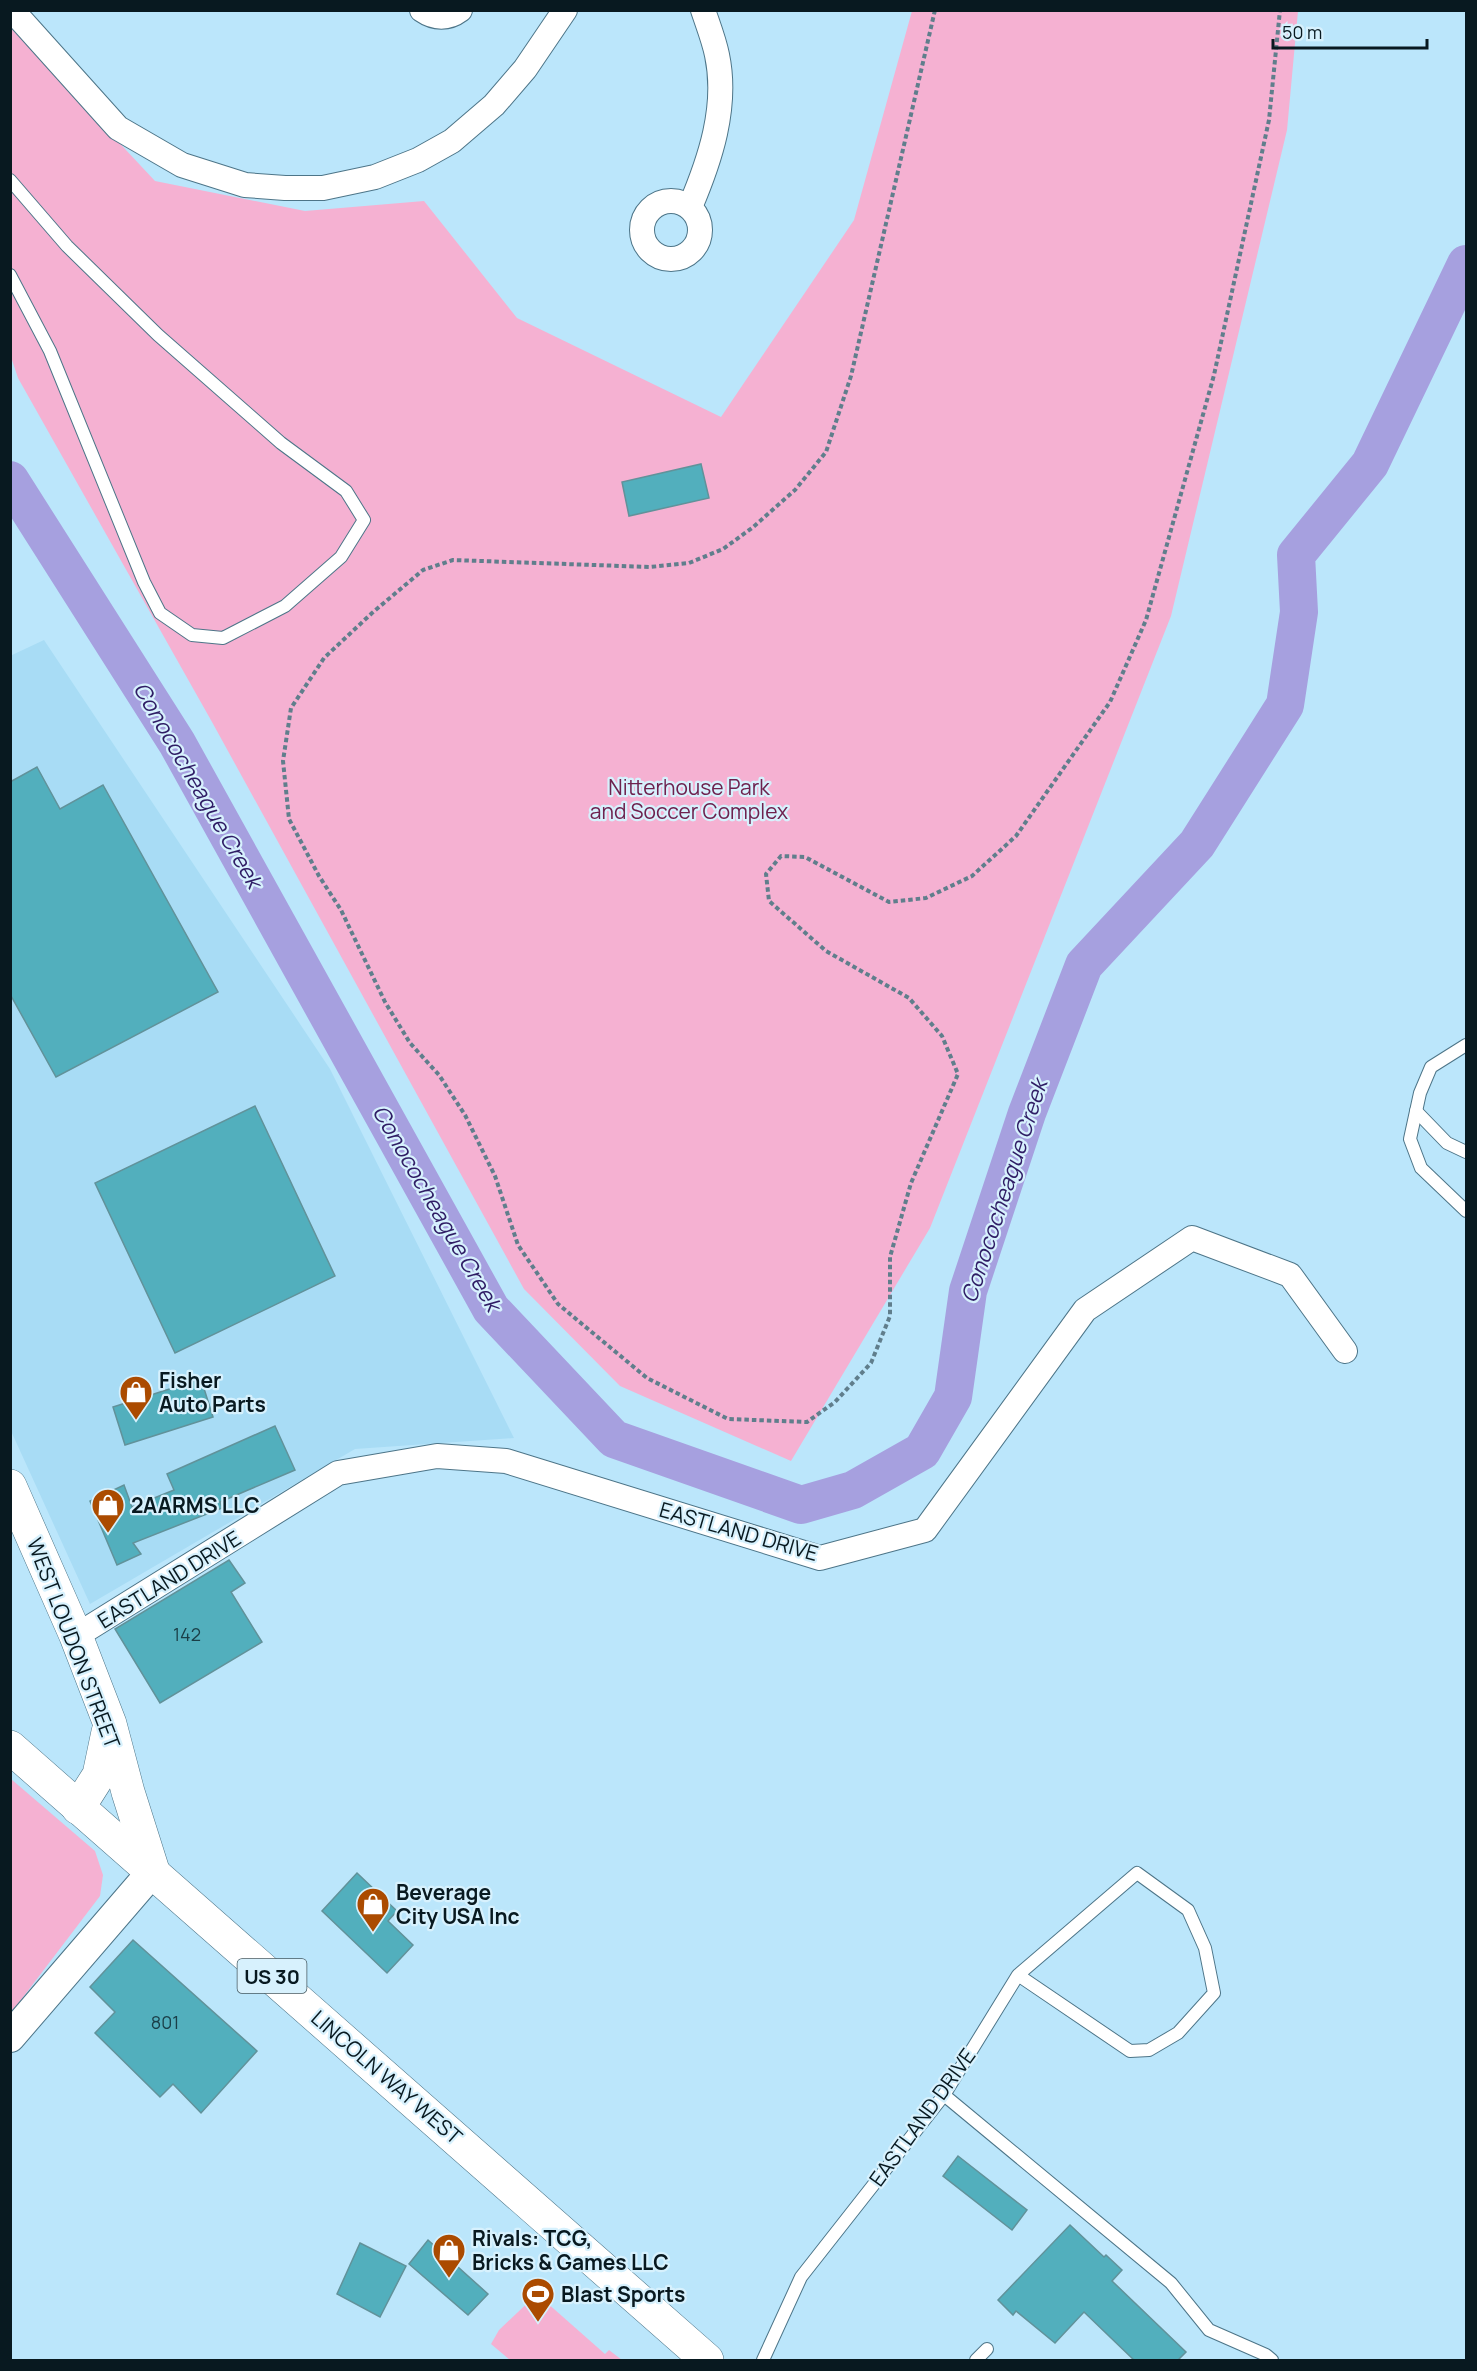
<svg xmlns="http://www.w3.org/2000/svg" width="1477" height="2371" viewBox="0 0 1477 2371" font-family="Manrope,sans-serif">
<rect width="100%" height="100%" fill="#bbe6fb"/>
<path fill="#a8dcf5" d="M44,640L330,1069L514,1438L355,1449L90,1604L11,1431L10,656Z"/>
<g fill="#f5b1d2">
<path d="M912,11H1298L1287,130L1171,616L930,1228L791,1461L620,1386L524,1289L212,722L18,378L10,354V26L155,181L305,211L424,201L517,318L721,417L854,220Z"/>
<path d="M11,1779L95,1851L103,1875L100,1896L11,2013Z"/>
<path d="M537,2294L605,2354L609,2350L622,2360H510L491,2344L499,2330Z"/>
</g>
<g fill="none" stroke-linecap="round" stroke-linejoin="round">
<path stroke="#a6a0df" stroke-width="38" d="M10,480L177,743L491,1309L614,1439L801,1505L853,1490L922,1451L953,1397L968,1291L1027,1113L1084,965L1197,844L1285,705L1299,612L1296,555L1370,464L1466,264"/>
</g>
<g fill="#52afbd" stroke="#61929a" stroke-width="1.5">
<path d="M701,464L709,498L629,516L622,482Z"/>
<path d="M37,767L60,809L103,785L218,992L56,1077L10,994V782Z"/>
<path d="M255,1106L335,1276L175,1353L95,1183Z"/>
<path d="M201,1379L213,1417L125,1445L113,1407Z"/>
<path d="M275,1426L295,1470L220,1502L222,1508L133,1543L141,1554L117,1565L90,1501L124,1485L132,1507L174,1490L167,1474Z"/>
<path d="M229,1560L245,1583L231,1592L262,1642L160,1703L115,1629Z"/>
<path d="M357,1873L397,1911L388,1921L413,1945L387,1973L322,1911Z"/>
<path d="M133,1940L257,2051L201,2113L173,2084L160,2097L95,2033L115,2012L90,1987Z"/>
<path d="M958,2156L1027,2210L1012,2230L943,2176Z"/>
<path d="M1070,2225L1104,2257L1106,2255L1122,2270L1112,2281L1186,2352L1177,2361H1135L1084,2312L1055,2343L1016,2311L1013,2315L998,2300Z"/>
<path d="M428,2240L488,2294L468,2315L409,2264Z"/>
<path d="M360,2243L406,2266L380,2317L337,2294Z"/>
</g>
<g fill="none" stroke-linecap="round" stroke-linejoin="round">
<g stroke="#4d7588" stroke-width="14">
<g id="service">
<path d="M10,180L67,246L158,335L281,443L346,491L364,520L341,557L285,606L223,638L192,635L160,613L144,582L50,351L10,275"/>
<path d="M1466,1045L1431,1067L1420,1093L1410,1139L1421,1168L1466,1211"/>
<path d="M1416,1111L1447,1143L1466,1152"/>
<path d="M944,2095L1171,2283L1209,2330L1266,2355L1272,2360"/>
<path d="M763,2360L801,2277L944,2095L1018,1975L1137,1873L1188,1910L1205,1948L1214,1993L1178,2033L1149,2050L1130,2051L1018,1975"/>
<path d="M976,2360L987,2349"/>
</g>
</g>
<g stroke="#4d7588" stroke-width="26">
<g id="minor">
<path d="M12,10L118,128L182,165L245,185L285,188H323L375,177L418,160L452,141L494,105L525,69L565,10"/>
<path d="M422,10C435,19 448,19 460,10"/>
<circle cx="671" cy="230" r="29"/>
<path d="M690,207C710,160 728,107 717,55C714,40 708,25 703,10"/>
<path d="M76,1636L338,1473L437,1456L506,1461L820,1558L925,1530L1085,1310L1192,1238L1290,1275L1345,1351"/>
</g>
</g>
<g stroke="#4d7588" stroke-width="32">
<path id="tertiary" d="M10,2037L153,1871"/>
</g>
<g stroke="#4d7588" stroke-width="34">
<g id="trunk">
<path d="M10,1486L76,1636L110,1724L128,1792L153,1871"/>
<path d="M10,1747L707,2360"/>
<path d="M78,1808L99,1775L108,1732"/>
</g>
</g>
<path stroke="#607e8c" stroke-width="4" stroke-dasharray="4.5 3" stroke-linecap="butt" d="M935,10L851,376L826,452L795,490L752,528L723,549L689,563L650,567L453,560L423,570L372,613L324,658L291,708L283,761L289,819L319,876L341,910L385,1002L410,1043L439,1075L465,1115L495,1176L518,1245L558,1304L647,1378L728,1419L807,1422L835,1402L871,1363L890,1316V1257L911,1183L958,1074L942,1036L909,998L826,951L769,901L766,874L781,856L805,857L889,902L926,898L972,876L1016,836L1110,702L1146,620L1214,375L1269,120L1280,10"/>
<use href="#service" stroke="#fff" stroke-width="12"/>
<use href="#minor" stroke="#fff" stroke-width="24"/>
<use href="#tertiary" stroke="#fff" stroke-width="30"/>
<use href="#trunk" stroke="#fff" stroke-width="33"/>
</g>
<defs>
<g id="shop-pin" transform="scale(1.725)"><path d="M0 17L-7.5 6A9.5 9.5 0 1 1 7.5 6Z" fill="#ab4b00" stroke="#d7f1fd"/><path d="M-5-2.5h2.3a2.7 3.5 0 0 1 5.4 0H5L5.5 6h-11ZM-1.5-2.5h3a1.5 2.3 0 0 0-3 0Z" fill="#fff"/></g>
<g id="stadium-pin" transform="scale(1.725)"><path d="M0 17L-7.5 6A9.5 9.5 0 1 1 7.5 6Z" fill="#ab4b00" stroke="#d7f1fd"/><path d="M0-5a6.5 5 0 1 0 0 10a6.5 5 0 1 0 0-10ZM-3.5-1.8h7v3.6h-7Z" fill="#fff"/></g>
</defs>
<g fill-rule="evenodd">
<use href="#shop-pin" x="136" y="1392"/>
<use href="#shop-pin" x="108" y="1505"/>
<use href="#shop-pin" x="373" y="1904"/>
<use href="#shop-pin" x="449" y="2250"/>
<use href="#stadium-pin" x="538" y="2294"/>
</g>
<g text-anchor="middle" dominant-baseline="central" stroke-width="4.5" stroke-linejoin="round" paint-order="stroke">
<g font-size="18" fill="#1a3e47">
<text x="187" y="1634">142</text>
<text x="165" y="2022">801</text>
</g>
<rect fill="#d7f1fd" stroke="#465a62" stroke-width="1.5" x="237.5" y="1959" width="69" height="34" rx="4.5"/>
<g font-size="20" font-weight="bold" fill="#081920">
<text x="272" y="1976">US 30</text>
</g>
<g font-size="21" fill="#6e214e" stroke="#d7f1fd">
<text x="689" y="787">Nitterhouse Park<tspan x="689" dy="24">and Soccer Complex</tspan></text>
</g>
<g font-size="21" font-weight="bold" fill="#081920" stroke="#d7f1fd" text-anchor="start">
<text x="159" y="1380">Fisher<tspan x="159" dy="24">Auto Parts</tspan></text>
<text x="131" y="1505">2AARMS LLC</text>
<text x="396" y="1892">Beverage<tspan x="396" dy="24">City USA Inc</tspan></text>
<text x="472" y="2238">Rivals: TCG,<tspan x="472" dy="24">Bricks &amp; Games LLC</tspan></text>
<text x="561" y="2294">Blast Sports</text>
</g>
<g font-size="21" fill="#081920" stroke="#d7f1fd">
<text transform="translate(739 1531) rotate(16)">EASTLAND DRIVE</text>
<text transform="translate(169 1579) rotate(-32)">EASTLAND DRIVE</text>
<text transform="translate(74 1643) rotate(69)">WEST LOUDON STREET</text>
<text transform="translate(387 2077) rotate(41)">LINCOLN WAY WEST</text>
<text transform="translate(922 2117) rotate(-54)">EASTLAND DRIVE</text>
</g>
<g font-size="22" font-style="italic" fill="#2f1d65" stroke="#d7f1fd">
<text transform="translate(198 785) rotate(60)">Conococheague Creek</text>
<text transform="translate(1004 1191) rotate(-72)">Conococheague Creek</text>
<text transform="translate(437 1208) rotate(60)">Conococheague Creek</text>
</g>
</g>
<rect width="1477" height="2371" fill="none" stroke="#081920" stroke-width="24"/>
<path d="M1273 39v9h154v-9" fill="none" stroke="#081920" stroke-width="3"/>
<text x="1282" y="39" font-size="18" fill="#081920" stroke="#d7f1fd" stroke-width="4.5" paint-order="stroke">50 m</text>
</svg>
